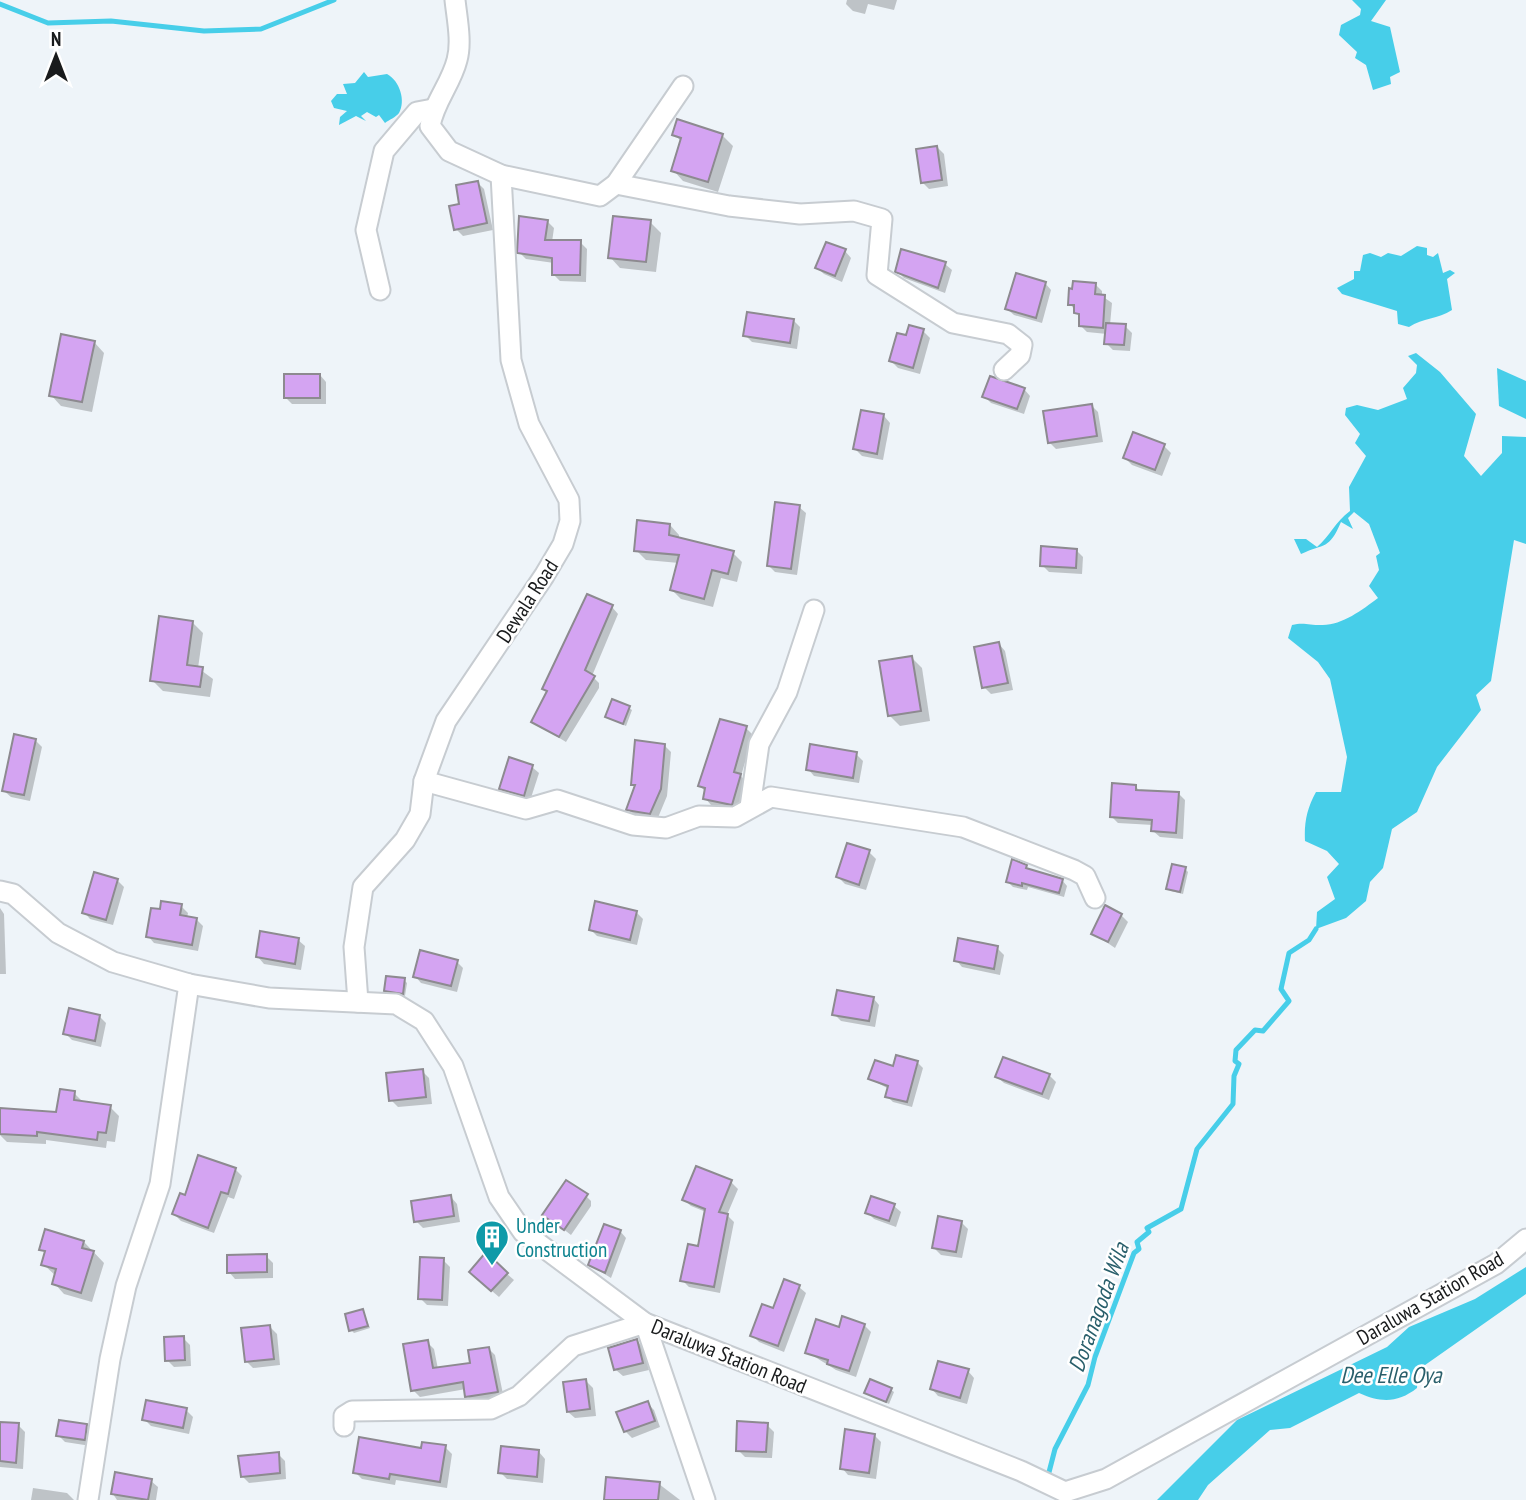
<svg xmlns="http://www.w3.org/2000/svg" width="1526" height="1500" viewBox="0 0 1526 1500" font-family="'PT Sans Narrow',sans-serif">
<rect width="100%" height="100%" fill="#eef4f9"/>
<g fill="#47cee9">
<path d="M1352,0H1386L1371,21L1390,27L1400,72L1390,77L1391,84L1373,90L1366,65L1355,58L1357,52L1339,35L1341,25L1360,15L1361,9Z"/>
<path d="M364,72L368,77L387,74C400,81 406,101 399,113C396,117 389,120 385,123L379,115L376,117L367,112L361,116L366,121L356,116L339,125L340,117L347,111L334,108L331,101L337,94H347L343,84L355,83Z"/>
<path d="M1417,246L1427,248V255L1433,257L1438,253L1443,273L1450,270L1455,273L1447,279L1452,310C1438,319 1423,318 1409,327L1398,324L1397,311L1342,294L1337,288L1354,279V271H1360L1363,255L1370,253L1381,257L1388,253L1401,256Z"/>
<path d="M1416,353L1440,372L1476,414L1464,456L1481,476L1502,453V436L1526,437V544L1514,540L1491,681L1476,695L1481,710L1437,767L1417,812L1392,829L1383,868L1370,882L1366,901L1346,918L1316,929L1317,912L1335,899L1327,877L1339,864L1327,851L1305,841C1304,823 1307,808 1316,792H1341L1347,757L1330,679L1318,662L1288,638L1292,625C1303,622 1309,625 1321,625C1341,626 1362,610 1378,598L1369,586L1379,570L1376,556L1380,553L1369,524L1354,512L1348,518L1353,529L1341,522C1329,550 1325,543 1301,554L1294,539H1306L1317,547C1330,536 1335,522 1350,511L1349,487L1366,456L1355,443L1360,434L1345,415L1346,408L1357,405L1378,410L1407,399L1403,388L1416,373L1417,365L1408,356Z"/>
<path d="M1497,368L1526,381V419L1499,406Z"/>
<path d="M1526,1267V1294L1418,1370L1417,1388C1398,1403 1381,1403 1359,1393L1290,1428L1270,1430L1208,1485L1198,1500H1157L1237,1420L1387,1347L1409,1327L1475,1299Z"/>
</g>
<g fill="#0003">
<path d="M847,0H897L894,10L868,4L865,14L853,11L846,4Z"/>
<path d="M674,134L722,135L733,146L718,192L683,181L673,170L682,142Z"/>
<path d="M937,147L944,154L948,186L929,189L922,182Z"/>
<path d="M478,183L484,189L493,230L463,236L456,229L461,205Z"/>
<path d="M547,221L554,228L552,242H580L587,249L586,282L560,281L553,274L554,263L526,259L519,252Z"/>
<path d="M650,222L661,233L656,272L620,268L610,257Z"/>
<path d="M845,251L851,258L842,282L824,274L817,268Z"/>
<path d="M945,264L952,270L945,293L904,278L897,271Z"/>
<path d="M1045,283L1051,290L1042,323L1014,315L1007,309Z"/>
<path d="M1095,284L1102,291V296L1112,303L1110,325L1125,326L1132,333L1130,351L1113,350L1106,343L1107,334L1087,332L1080,325L1081,318L1070,304L1074,291Z"/>
<path d="M793,320L800,327L797,349L752,342L745,335Z"/>
<path d="M923,331L930,338L920,374L898,368L891,361L907,338Z"/>
<path d="M94,342L104,353L92,412L61,406L51,395Z"/>
<path d="M320,375L326,382V404H292L285,397Z"/>
<path d="M1024,389L1030,396L1024,414L991,403L984,396Z"/>
<path d="M1092,406L1098,412L1103,442L1056,449L1049,442Z"/>
<path d="M884,416L890,423L883,460L862,456L855,449Z"/>
<path d="M1164,446L1171,453L1162,476L1132,465L1125,458Z"/>
<path d="M799,507L806,513L797,575L775,572L768,565Z"/>
<path d="M670,525L679,535V540L733,553L742,562L737,582L721,578L713,607L681,599L672,590L679,563L646,560L636,550Z"/>
<path d="M1076,550L1083,557L1082,574L1049,572L1042,565Z"/>
<path d="M612,607L618,614L592,676L599,683V688L566,742L533,722L548,692L544,688Z"/>
<path d="M192,622L203,633L198,668L213,679L210,697L163,691L152,680Z"/>
<path d="M999,644L1005,651L1013,690L991,694L984,687Z"/>
<path d="M912,658L922,668L930,721L900,726L889,715Z"/>
<path d="M629,708L632,710L626,726L607,717Z"/>
<path d="M746,728L753,735L741,776L747,783L741,809L711,805L705,798L706,792L700,786Z"/>
<path d="M35,740L42,747L30,801L11,797L4,791Z"/>
<path d="M664,745L671,752L667,796L657,820L635,816L628,809L636,787L633,784Z"/>
<path d="M856,754L863,761L859,783L814,776L808,769Z"/>
<path d="M532,767L539,773L530,801L507,795L501,788Z"/>
<path d="M1135,786L1141,792L1178,793L1185,800L1183,839L1160,837L1153,831V825L1118,823L1111,816Z"/>
<path d="M869,852L876,859L866,890L845,884L838,877Z"/>
<path d="M1026,866L1030,871L1062,880L1067,886L1064,897L1028,887L1027,890L1013,887L1008,882Z"/>
<path d="M1185,869L1188,872L1183,894L1171,891L1168,888Z"/>
<path d="M117,880L124,887L113,925L90,919L84,912Z"/>
<path d="M181,906L188,913L187,918L196,919L203,926L198,951L154,943L148,936L161,911Z"/>
<path d="M0,908L4,914L6,974H0Z"/>
<path d="M636,912L643,919L637,945L597,936L590,929Z"/>
<path d="M1121,915L1128,922L1115,948L1093,933Z"/>
<path d="M298,940L305,946L301,970L264,964L258,957Z"/>
<path d="M997,948L1004,955L1000,975L962,967L956,960Z"/>
<path d="M457,962L463,968L457,992L421,983L415,976Z"/>
<path d="M404,980L407,983L405,996L385,991Z"/>
<path d="M873,998L879,1005L875,1027L841,1021L834,1014Z"/>
<path d="M99,1016L106,1023L101,1047L72,1040L65,1033Z"/>
<path d="M917,1062L923,1068L912,1107L893,1102L887,1096L889,1089L870,1079Z"/>
<path d="M422,1071L429,1078L432,1104L398,1107L391,1100Z"/>
<path d="M1049,1075L1056,1082L1049,1100L1004,1083L997,1077Z"/>
<path d="M74,1093L84,1103L110,1107L119,1116L115,1142L107,1141L106,1148L46,1140V1144L7,1142L0,1135V1116L58,1113Z"/>
<path d="M235,1169L242,1176L234,1199L228,1197L214,1233L181,1221L174,1214L186,1198Z"/>
<path d="M731,1182L738,1189L727,1215L734,1222L720,1293L689,1287L682,1280L700,1248L706,1212L691,1206L684,1200Z"/>
<path d="M584,1194L591,1201V1206L571,1235L545,1215Z"/>
<path d="M451,1197L457,1204L460,1222L423,1228L416,1221Z"/>
<path d="M894,1206L901,1212L896,1227L874,1219L867,1212Z"/>
<path d="M961,1222L968,1229L962,1258L941,1255L934,1248Z"/>
<path d="M620,1231L626,1238L611,1278L590,1265Z"/>
<path d="M84,1242L104,1263L92,1302L64,1294L54,1283L56,1276L43,1264L46,1254L41,1249Z"/>
<path d="M266,1256L273,1263V1278L235,1279L229,1272Z"/>
<path d="M443,1260L450,1267L448,1306L427,1305L420,1298Z"/>
<path d="M507,1274L514,1280L499,1297L478,1279Z"/>
<path d="M799,1287L806,1293L784,1352L759,1342L752,1335Z"/>
<path d="M363,1311L370,1328L354,1333L351,1330Z"/>
<path d="M864,1325L871,1332L856,1377L836,1370L807,1352L840,1329Z"/>
<path d="M270,1327L277,1334L280,1365L253,1368L246,1361Z"/>
<path d="M183,1338L190,1345L191,1366L174,1367L167,1360Z"/>
<path d="M636,1340L643,1347L649,1370L623,1376L616,1370Z"/>
<path d="M427,1342L434,1349L438,1369L472,1364L488,1348L495,1355L504,1399L474,1403L467,1396L466,1389L420,1397L413,1390Z"/>
<path d="M968,1371L974,1378L967,1404L938,1396L932,1389Z"/>
<path d="M586,1381L593,1388L596,1416L575,1418L568,1412Z"/>
<path d="M891,1390L894,1392L889,1404L866,1393Z"/>
<path d="M647,1403L654,1410L660,1427L632,1438L625,1431Z"/>
<path d="M186,1410L193,1417L189,1434L151,1426L144,1419Z"/>
<path d="M0,1424L18,1425L25,1432L23,1469L0,1467Z"/>
<path d="M767,1425L774,1432L772,1458L745,1457L738,1450Z"/>
<path d="M86,1426L93,1433L91,1446L65,1442L58,1435Z"/>
<path d="M874,1435L881,1442L876,1479L848,1475L842,1468Z"/>
<path d="M445,1447L452,1454L447,1488L396,1480L395,1485L362,1479L355,1472L423,1450Z"/>
<path d="M539,1452L545,1459L543,1483L507,1479L500,1472Z"/>
<path d="M278,1454L285,1461L286,1479L249,1483L242,1476Z"/>
<path d="M151,1481L158,1487L156,1500H117L113,1494Z"/>
<path d="M659,1484L680,1500H606Z"/>
<path d="M33,1488L67,1493L74,1500H31Z"/>
</g>
<g fill="none" stroke-linecap="round" stroke-linejoin="round">
<g stroke="#47cee9" stroke-width="5">
<path d="M0,4L48,23L111,21L204,31L261,29L334,0"/>
<path d="M1048,1476L1055,1449L1088,1385L1095,1357L1134,1253L1139,1249L1137,1242L1149,1232L1147,1228L1181,1209L1197,1149L1233,1104L1234,1076L1239,1064L1235,1061L1236,1050L1255,1030L1263,1031L1289,1001L1281,989L1289,953L1309,940L1316,929"/>
</g>
</g>
<g fill="#d4a4f2" stroke="#8d8a90" stroke-width="2">
<path d="M677,119L723,134L708,182L671,171L681,138L672,135Z"/>
<path d="M937,146L942,180L921,183L916,149Z"/>
<path d="M478,181L487,223L454,230L449,206L459,204L456,185Z"/>
<path d="M519,216L548,220L545,240H581L580,275H552V258L517,253Z"/>
<path d="M613,216L651,220L646,262L608,258Z"/>
<path d="M826,242L846,249L835,276L815,268Z"/>
<path d="M901,249L946,262L938,288L895,272Z"/>
<path d="M1016,273L1046,282L1036,318L1005,309Z"/>
<path d="M1073,281L1096,283L1095,294L1105,295L1103,328L1079,326V314L1074,313V305H1068L1069,288L1072,289Z"/>
<path d="M747,312L794,319L790,343L743,336Z"/>
<path d="M1106,323L1126,324L1124,345L1104,344Z"/>
<path d="M909,325L924,329L913,368L889,361L897,333L906,335Z"/>
<path d="M61,334L95,341L82,402L49,396Z"/>
<rect x="284" y="374" width="36" height="24"/>
<path d="M990,376L1025,388L1017,409L982,397Z"/>
<path d="M1092,404L1097,436L1048,443L1043,411Z"/>
<path d="M861,410L884,414L877,454L853,449Z"/>
<path d="M1133,432L1165,444L1155,470L1123,458Z"/>
<path d="M775,502L800,505L791,569L767,566Z"/>
<path d="M637,520L670,524L669,535L734,551L728,574L712,570L704,599L670,590L679,555L634,551Z"/>
<path d="M1041,546L1077,549L1076,568L1040,566Z"/>
<path d="M587,594L613,605L585,670L595,676L559,737L531,722L547,691L542,689Z"/>
<path d="M159,616L193,621L187,665L203,667L200,687L150,681Z"/>
<path d="M999,642L1008,683L982,688L974,647Z"/>
<path d="M912,656L921,711L888,716L879,661Z"/>
<path d="M612,699L630,706L623,724L605,717Z"/>
<path d="M720,719L747,726L734,772L741,774L732,805L703,799L705,788L698,786Z"/>
<path d="M14,734L36,739L24,795L2,791Z"/>
<path d="M635,740L665,744L661,789L650,814L626,810L635,785H631Z"/>
<path d="M810,744L857,752L853,778L806,770Z"/>
<path d="M509,757L533,765L524,796L499,789Z"/>
<path d="M1112,783L1136,785V790L1179,792L1176,833L1151,831L1152,820L1110,817Z"/>
<path d="M847,843L870,850L859,885L836,877Z"/>
<path d="M1012,859L1027,865L1026,868L1063,879L1059,893L1022,883V886L1006,882Z"/>
<path d="M1172,864L1186,867L1180,892L1166,889Z"/>
<path d="M94,872L118,879L106,920L82,913Z"/>
<path d="M161,901L182,904L180,915L197,918L192,945L146,937L151,908L160,909Z"/>
<path d="M595,901L637,911L630,940L589,930Z"/>
<path d="M1105,905L1122,914L1108,942L1091,934Z"/>
<path d="M260,931L299,938L295,964L256,957Z"/>
<path d="M958,938L998,946L994,969L954,961Z"/>
<path d="M420,950L458,960L451,986L413,977Z"/>
<path d="M386,976L405,978L403,994L384,991Z"/>
<path d="M837,990L874,997L869,1021L832,1015Z"/>
<path d="M69,1008L100,1015L95,1041L63,1034Z"/>
<path d="M896,1055L918,1061L907,1102L885,1097L888,1086L868,1079L875,1060L893,1066Z"/>
<path d="M1003,1057L1050,1074L1042,1094L995,1077Z"/>
<path d="M423,1069L426,1097L389,1101L386,1073Z"/>
<path d="M60,1089L75,1091L74,1100L111,1105L106,1133L98,1132L97,1140L37,1132V1136L0,1134V1108L56,1112Z"/>
<path d="M198,1155L236,1168L228,1194L221,1192L208,1228L172,1214L180,1193L185,1195Z"/>
<path d="M696,1166L732,1180L719,1212L728,1214L714,1287L680,1281L688,1244L698,1246L705,1209L682,1200Z"/>
<path d="M566,1180L588,1194L564,1230L542,1215Z"/>
<path d="M451,1195L454,1216L414,1222L411,1201Z"/>
<path d="M871,1196L895,1204L889,1221L865,1213Z"/>
<path d="M938,1216L962,1221L956,1252L932,1248Z"/>
<path d="M604,1224L621,1230L605,1273L588,1265Z"/>
<path d="M45,1229L84,1241L82,1248L94,1251L81,1293L52,1284L56,1269L41,1265L45,1251L39,1250Z"/>
<path d="M486,1252L508,1273L491,1291L469,1272Z"/>
<path d="M267,1254V1272L227,1273V1255Z"/>
<path d="M420,1257L444,1258L442,1300L418,1299Z"/>
<path d="M784,1279L800,1285L778,1346L750,1336L762,1304L773,1308Z"/>
<path d="M363,1309L368,1326L349,1331L345,1314Z"/>
<path d="M842,1316L865,1324L849,1371L827,1364L828,1360L805,1353L816,1319L839,1327Z"/>
<path d="M270,1325L274,1359L245,1362L241,1328Z"/>
<path d="M184,1336L185,1360L165,1361L164,1337Z"/>
<path d="M637,1339L643,1363L614,1370L608,1348Z"/>
<path d="M428,1340L433,1368L470,1363L468,1350L489,1347L498,1392L465,1397L463,1382L411,1391L403,1344Z"/>
<path d="M938,1361L969,1369L960,1398L930,1389Z"/>
<path d="M586,1379L590,1409L567,1412L563,1382Z"/>
<path d="M870,1379L892,1388L886,1402L864,1393Z"/>
<path d="M146,1400L187,1408L183,1428L142,1420Z"/>
<path d="M648,1401L655,1421L624,1432L616,1412Z"/>
<path d="M59,1420L87,1424L85,1440L56,1436Z"/>
<path d="M737,1421L768,1423L766,1452L736,1451Z"/>
<path d="M0,1422L19,1423L16,1463L0,1461Z"/>
<path d="M845,1429L875,1434L869,1473L840,1469Z"/>
<path d="M359,1437L421,1448L422,1442L446,1445L440,1482L390,1474L389,1479L353,1473Z"/>
<path d="M501,1446L539,1450L537,1477L498,1473Z"/>
<path d="M279,1452L280,1473L241,1477L238,1456Z"/>
<path d="M115,1472L152,1479L148,1500L111,1494Z"/>
<path d="M606,1477L660,1482L658,1500H604Z"/>
</g>
<g fill="none" stroke-linecap="round" stroke-linejoin="round">
<g stroke="#c7ccd1" stroke-width="23">
<g id="minor">
<path d="M455,0C457,19 462,42 457,60C451,84 434,102 430,126L449,151L501,175L600,196L616,184L683,86"/>
<path d="M616,184L729,206L800,214L854,211L882,219L877,275L953,323L1008,334L1022,345L1020,355L1004,370"/>
<path d="M380,290L366,230L384,151L417,112L433,109"/>
<path d="M424,781L526,809L557,800L633,825L666,828L699,816L735,817L771,797L963,827L1074,870L1085,876L1095,898"/>
<path d="M750,807L759,744L787,692L814,610"/>
<path d="M0,891L13,894L58,933L113,962L189,984L269,998L396,1004L424,1021L453,1066L499,1197L523,1232L645,1323L1021,1471L1065,1492L1106,1479L1496,1264L1526,1239"/>
<path d="M358,1002L354,947L363,887L405,840L420,814L424,781L446,721L544,576L563,544L570,521L569,500L529,424L511,360L501,175"/>
<path d="M344,1426V1416L352,1411L491,1409L519,1396L573,1346L645,1323L705,1500"/>
<path d="M88,1500L110,1359L126,1286L160,1184L189,984"/>
</g>
</g>
<use href="#minor" stroke="#fff" stroke-width="19"/>
</g>
<defs>
<g id="building-pin" transform="scale(1.75)"><path d="M0 17L-7.5 6A9.5 9.5 0 1 1 7.5 6Z" fill="#0f9aa8" stroke="#fff"/><path d="M-4-6H4V6H1V3H-1V6H-4ZM-2.5-4.3h1.7v1.8h-1.7ZM.8-4.3h1.7v1.8H.8ZM-2.5-1h1.7V.8h-1.7ZM.8-1h1.7V.8H.8Z" fill="#fff"/></g>
</defs>
<g fill-rule="evenodd">
<use href="#building-pin" x="492" y="1237"/>
</g>
<g text-anchor="middle" dominant-baseline="central" stroke-width="5" stroke-linejoin="round" paint-order="stroke">
<g font-size="21" fill="#191b1c" stroke="#fff">
<text transform="translate(527 601) rotate(-57)">Dewala Road</text>
<text transform="translate(1430 1298) rotate(-30)">Daraluwa Station Road</text>
<text transform="translate(729 1356) rotate(22)">Daraluwa Station Road</text>
</g>
<g font-size="21" fill="#0d838f" stroke="#fff" text-anchor="start">
<text x="516" y="1225">Under<tspan x="516" dy="24">Construction</tspan></text>
</g>
<g font-size="23" font-style="italic" fill="#295f6b" stroke="#fff">
<text transform="translate(1098 1307) rotate(-70)">Doranagoda Wila</text>
<text x="1391" y="1374">Dee Elle Oya</text>
</g>
</g>
<g transform="translate(56 56)" stroke="#ffffff" stroke-width="5" paint-order="stroke">
<path d="M0-5L12 26L0 18L-12 26Z" fill="#191b1c"/>
<text y="-10" font-size="19" font-weight="bold" text-anchor="middle" fill="#191b1c">N</text>
</g>
</svg>
